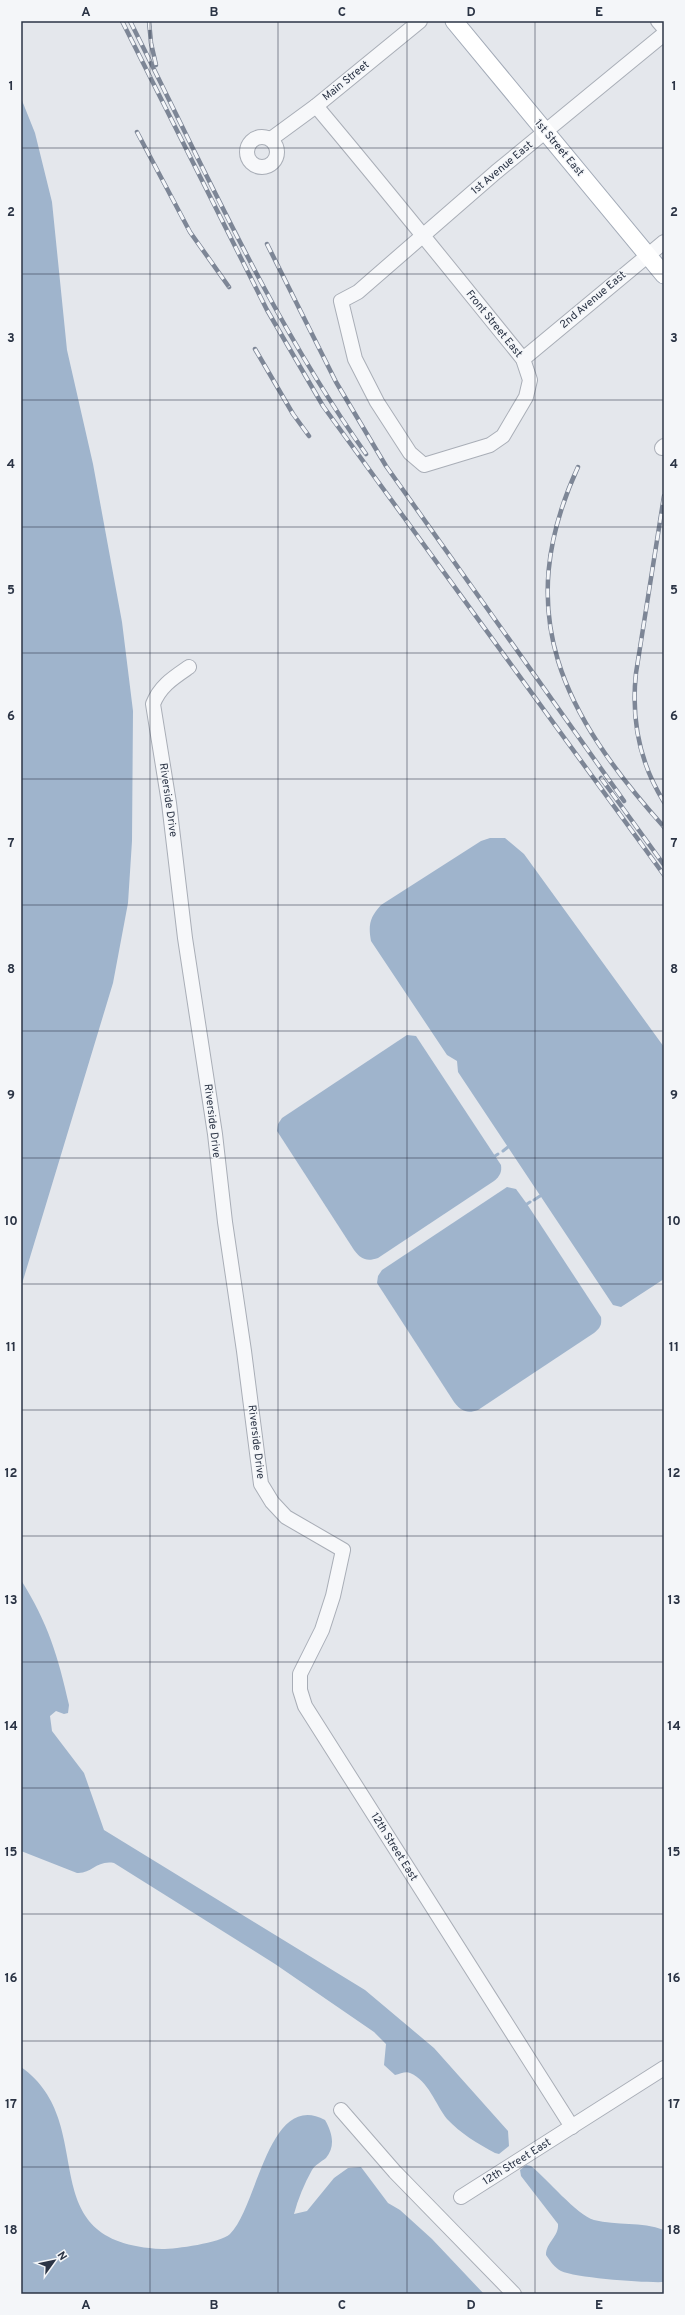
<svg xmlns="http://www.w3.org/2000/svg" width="685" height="2315" viewBox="0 0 685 2315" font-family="Overpass,sans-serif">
<rect width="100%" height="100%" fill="#e4e7ec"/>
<g fill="#9fb4cc">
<path d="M21,98L35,133L52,202L67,350L93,464L122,622L133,711L132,841L128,903L113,983L21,1287Z"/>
<path d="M490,838H505L524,854L664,1047V1279L621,1307L613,1305L458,1072L457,1061L447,1055L371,941C368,925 370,917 381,905L481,841Z"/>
<path d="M407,1035L416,1036L501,1165C502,1172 500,1176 494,1181L378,1258C366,1262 361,1259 354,1250L277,1131L278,1124L282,1118Z"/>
<path d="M507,1187L516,1189L527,1204L601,1317C602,1325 600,1328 594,1333L478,1410C467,1414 461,1411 454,1402L377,1283L378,1276L382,1270Z"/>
<path d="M21,1580C48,1623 58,1656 69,1705L68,1713L64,1714L56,1711L50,1716L52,1731L84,1773L104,1830L365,1990L434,2048L508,2131L509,2146L499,2154L495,2153C478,2144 460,2133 447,2119C436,2105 428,2080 410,2073C406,2071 400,2074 395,2075L384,2065L386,2044L374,2032L275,1964L114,1863C96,1860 92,1874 77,1873L21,1851Z"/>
<path d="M21,2067C103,2125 26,2243 162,2249C176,2249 220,2243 230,2234C258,2207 268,2090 325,2120C332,2132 336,2146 326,2158C321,2162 315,2165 312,2170C304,2184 298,2199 294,2214L307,2211L334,2178L348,2168L361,2167L388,2203L400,2210L432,2239L484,2294H21Z"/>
<path d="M526,2165L531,2166C546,2178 577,2215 594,2220C617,2226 641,2221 664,2230V2282C646,2283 576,2278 561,2271C555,2268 550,2261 546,2255C546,2242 559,2237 558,2224L521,2176L520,2170Z"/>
</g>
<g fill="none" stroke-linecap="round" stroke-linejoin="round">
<g stroke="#9fb4cc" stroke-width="3">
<path d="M503,1151L508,1147"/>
<path d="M495,1156L498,1154"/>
<path d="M534,1200L540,1196"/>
<path d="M527,1204L530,1202"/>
</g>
<g stroke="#a9aeb7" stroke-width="16">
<g id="minor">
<path d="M658,21L664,28"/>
<path d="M316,106C386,189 454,274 523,359L530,380L526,397L503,436L490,445L424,465L410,453L377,402L355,359L341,301L358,292L496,172L664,34"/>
<circle cx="262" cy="152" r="15"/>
<path d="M271,139L316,106L420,21"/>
<path d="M523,359L664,242"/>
<path d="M662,448L664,446"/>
<path d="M189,667C173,678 160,686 153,704L169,803L185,938L215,1134L225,1222L244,1351L261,1484L272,1502L286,1517L343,1550L333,1596L322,1630L300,1674V1690L305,1706L572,2127"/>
<path d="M341,2110L395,2172L514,2294"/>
<path d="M461,2197L664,2068"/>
</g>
</g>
<g stroke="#a3abb8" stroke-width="19">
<path id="major" d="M454,21L664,275"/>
</g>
<use href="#minor" stroke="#f7f8fa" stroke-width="14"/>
<use href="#major" stroke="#fff" stroke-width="17"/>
<g stroke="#7d8696" stroke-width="4.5">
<g id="rail">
<path d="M122,21L267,310L323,406L664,875"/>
<path d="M130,21C204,168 271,320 366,454"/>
<path d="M149,21L151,43L156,65"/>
<path d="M137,132L190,232L229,287"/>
<path d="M267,244L336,382L386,466L624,801"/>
<path d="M255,349L293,414L309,436"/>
<path d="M578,467C510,615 564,715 664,827"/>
<path d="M664,496L636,673C631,719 639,762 664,802"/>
<path d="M601,778L664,865"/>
</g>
</g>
<use href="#rail" stroke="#f4f6f9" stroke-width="3" stroke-dasharray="9" stroke-linecap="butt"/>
</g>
<path fill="none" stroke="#2b3445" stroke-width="1" stroke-opacity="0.55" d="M150,21V2294M278,21V2294M407,21V2294M535,21V2294M21,148H664M21,274H664M21,400H664M21,527H664M21,653H664M21,779H664M21,905H664M21,1031H664M21,1158H664M21,1284H664M21,1410H664M21,1536H664M21,1662H664M21,1788H664M21,1914H664M21,2041H664M21,2167H664"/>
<g text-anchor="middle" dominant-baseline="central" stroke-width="3" stroke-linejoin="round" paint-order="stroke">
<g font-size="11" fill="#2b3445" stroke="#f4f6f9">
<text transform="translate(346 81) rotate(-39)">Main Street</text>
<text transform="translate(559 148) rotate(50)">1st Street East</text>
<text transform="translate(502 168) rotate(-40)">1st Avenue East</text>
<text transform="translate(593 300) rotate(-40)">2nd Avenue East</text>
<text transform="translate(494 324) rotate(51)">Front Street East</text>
<text transform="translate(168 800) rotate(82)">Riverside Drive</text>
<text transform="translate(212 1121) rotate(83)">Riverside Drive</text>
<text transform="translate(256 1442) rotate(83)">Riverside Drive</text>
<text transform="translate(394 1847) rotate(58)">12th Street East</text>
<text transform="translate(517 2162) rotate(-32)">12th Street East</text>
</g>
</g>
<rect width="685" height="2315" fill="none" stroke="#f4f6f9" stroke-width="44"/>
<g transform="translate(54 2261) rotate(57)" stroke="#f4f6f9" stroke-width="3" paint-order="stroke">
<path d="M0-3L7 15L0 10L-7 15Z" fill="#2b3445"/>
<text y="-6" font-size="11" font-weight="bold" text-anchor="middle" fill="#2b3445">N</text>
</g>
<rect x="22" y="22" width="641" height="2271" fill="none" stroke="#2b3445" stroke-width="1.5"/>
<g font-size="13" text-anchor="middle" font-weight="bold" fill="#2b3445">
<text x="86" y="16">A</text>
<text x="214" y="16">B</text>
<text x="342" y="16">C</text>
<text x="471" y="16">D</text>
<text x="599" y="16">E</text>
<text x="11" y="90">1</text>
<text x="674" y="90">1</text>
<text x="11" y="216">2</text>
<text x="674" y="216">2</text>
<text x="11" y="342">3</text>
<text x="674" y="342">3</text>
<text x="11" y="468">4</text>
<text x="674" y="468">4</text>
<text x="11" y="594">5</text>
<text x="674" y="594">5</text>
<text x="11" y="720">6</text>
<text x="674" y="720">6</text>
<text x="11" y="847">7</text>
<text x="674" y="847">7</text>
<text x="11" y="973">8</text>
<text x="674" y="973">8</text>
<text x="11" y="1099">9</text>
<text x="674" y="1099">9</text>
<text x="11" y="1225">10</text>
<text x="674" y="1225">10</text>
<text x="11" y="1351">11</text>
<text x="674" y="1351">11</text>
<text x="11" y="1477">12</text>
<text x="674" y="1477">12</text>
<text x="11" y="1604">13</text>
<text x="674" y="1604">13</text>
<text x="11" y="1730">14</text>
<text x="674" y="1730">14</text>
<text x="11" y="1856">15</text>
<text x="674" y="1856">15</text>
<text x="11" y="1982">16</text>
<text x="674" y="1982">16</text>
<text x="11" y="2108">17</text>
<text x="674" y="2108">17</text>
<text x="11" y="2234">18</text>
<text x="674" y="2234">18</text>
<text x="86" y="2309">A</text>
<text x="214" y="2309">B</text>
<text x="342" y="2309">C</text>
<text x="471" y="2309">D</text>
<text x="599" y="2309">E</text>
</g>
</svg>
